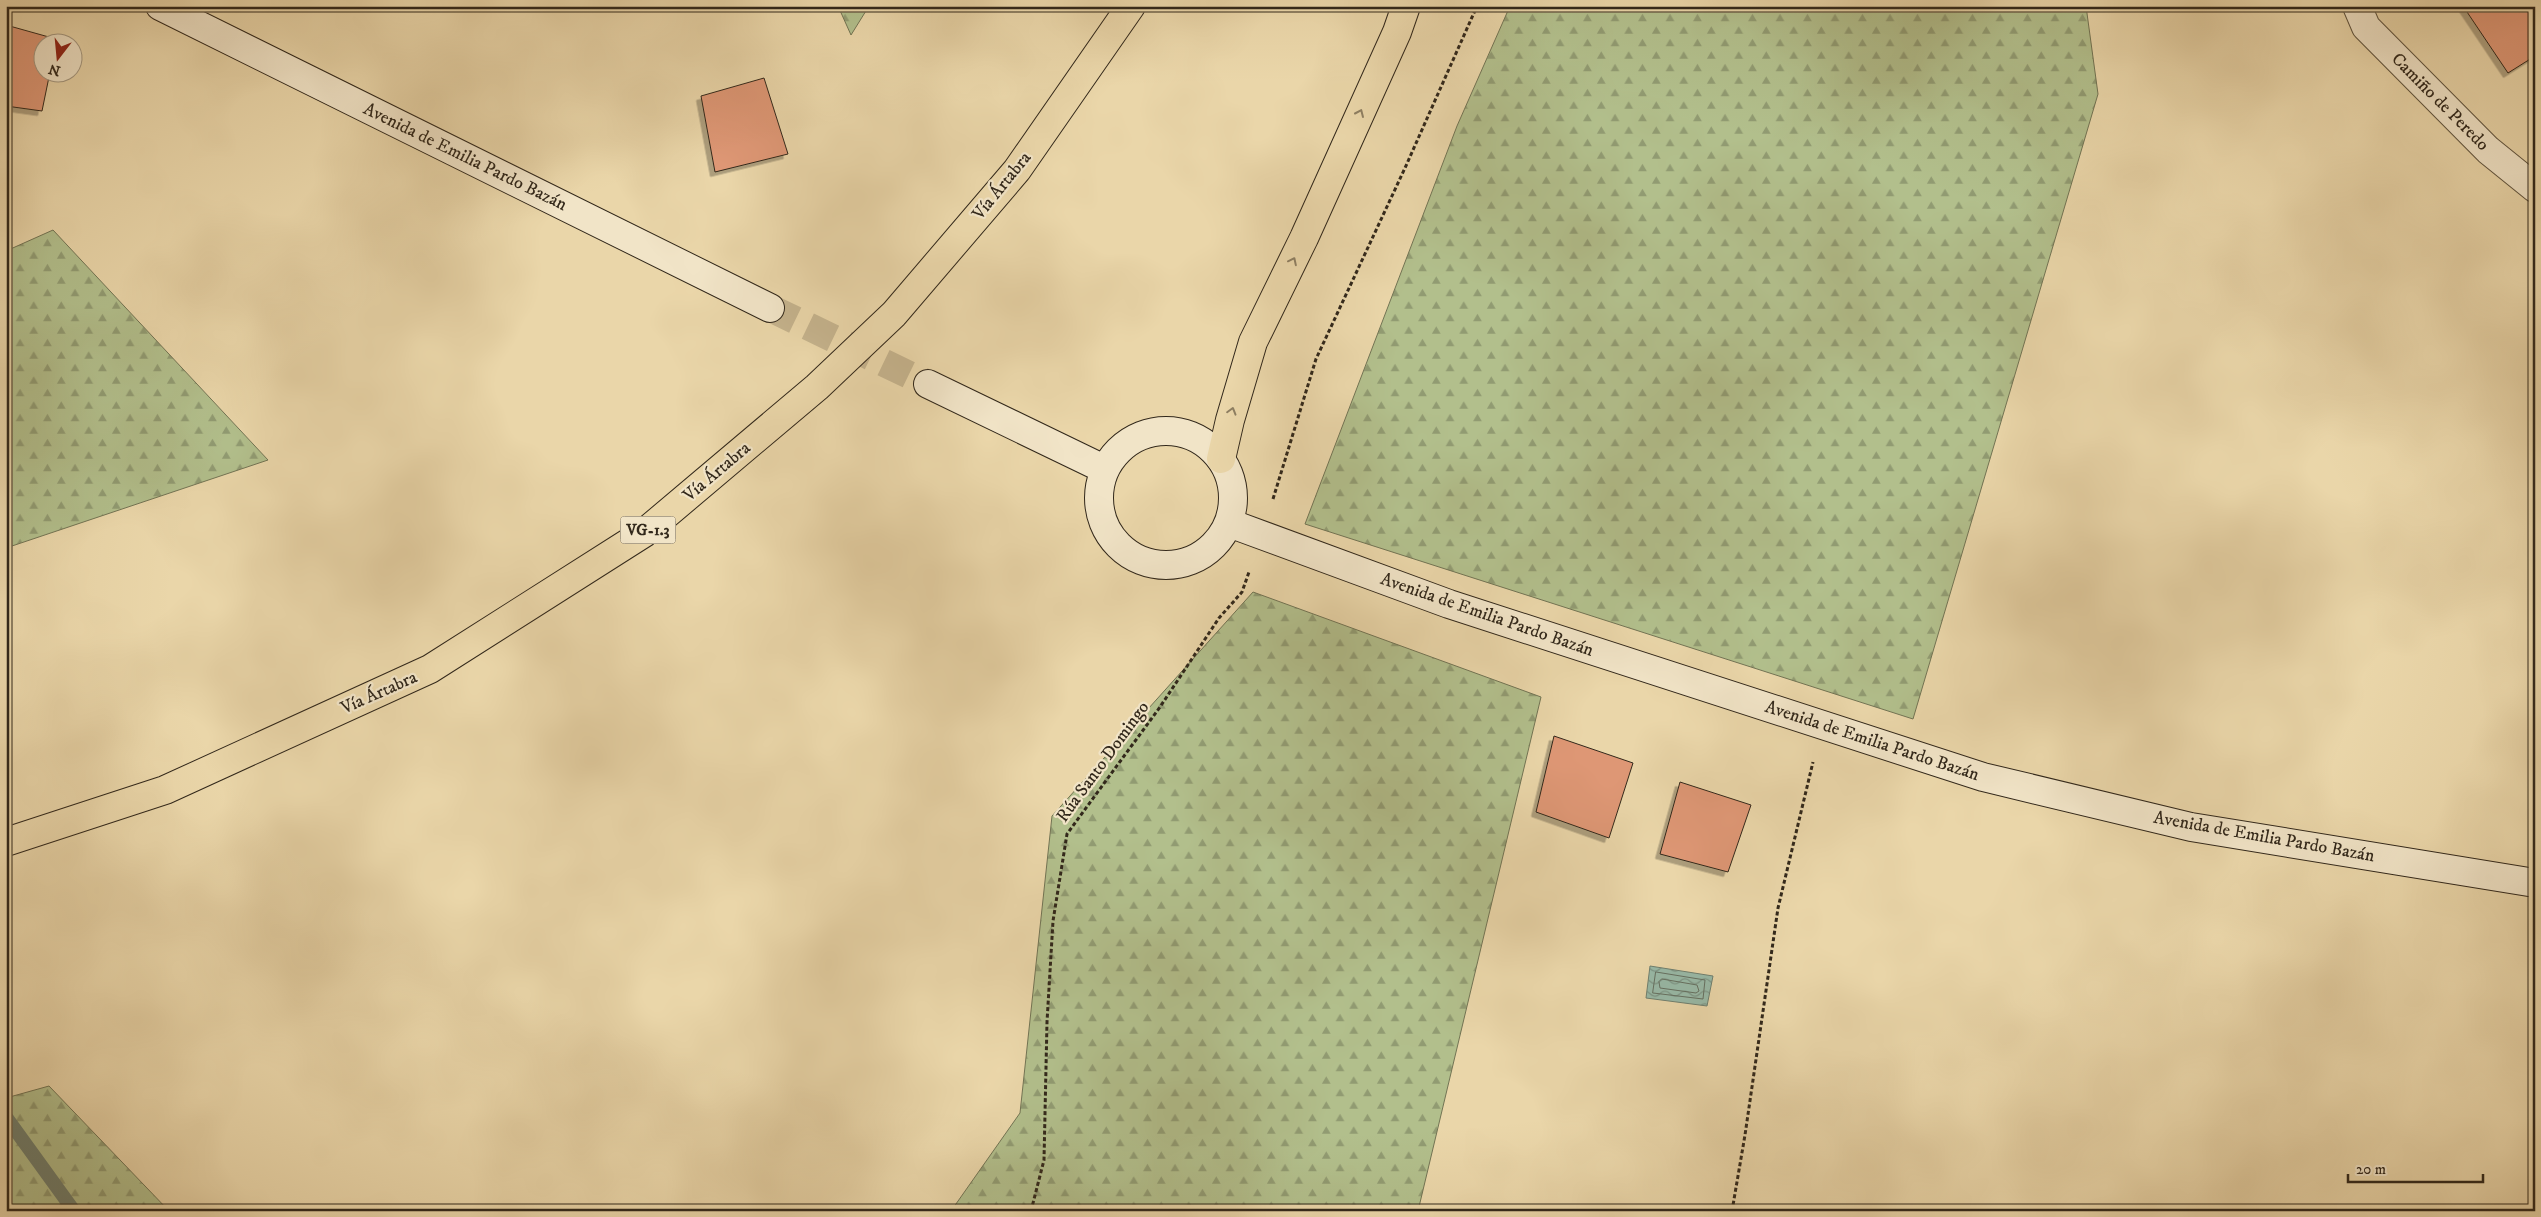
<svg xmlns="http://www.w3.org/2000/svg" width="2541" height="1217" viewBox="0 0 2541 1217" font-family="'IM FELL DW Pica',serif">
<defs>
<pattern id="forest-firs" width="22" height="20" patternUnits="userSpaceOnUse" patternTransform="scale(1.25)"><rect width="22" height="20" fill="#b2bf8c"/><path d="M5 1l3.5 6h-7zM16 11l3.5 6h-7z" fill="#919b72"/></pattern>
<pattern id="water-waves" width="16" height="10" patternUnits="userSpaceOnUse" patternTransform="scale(1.25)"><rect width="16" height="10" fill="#98b9a7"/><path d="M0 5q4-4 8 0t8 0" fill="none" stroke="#7d9687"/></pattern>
<filter id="shadow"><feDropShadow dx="-4.5" dy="4.5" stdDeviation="0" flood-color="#0004"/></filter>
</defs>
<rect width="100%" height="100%" fill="#ead6a9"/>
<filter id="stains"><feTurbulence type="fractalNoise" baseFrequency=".004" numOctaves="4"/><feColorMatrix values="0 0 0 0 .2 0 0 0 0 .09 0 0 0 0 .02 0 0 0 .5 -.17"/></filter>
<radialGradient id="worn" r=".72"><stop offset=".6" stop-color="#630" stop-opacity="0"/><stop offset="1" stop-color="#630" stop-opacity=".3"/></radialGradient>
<g fill="url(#forest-firs)" stroke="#727454">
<path d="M838,6H869L851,35Z"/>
<path d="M1510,6H2086L2098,94L1913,719L1305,524L1457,126Z"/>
<path d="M53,230L268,460L6,548V251Z"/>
<path d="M1253,592L1541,697L1418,1211H951L1020,1113L1052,816Z"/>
<path d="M49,1086L169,1211H6V1098Z"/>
</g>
<path fill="url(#water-waves)" stroke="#6f7f6f" d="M1650,966L1713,976L1707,1006L1646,998Z"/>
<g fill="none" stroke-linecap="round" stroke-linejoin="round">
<g stroke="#657061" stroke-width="1">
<path d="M1656,972L1705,980L1703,999L1653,993Z"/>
<path d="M1662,979L1697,985L1699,991L1696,993L1660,988L1659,982Z"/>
</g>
<path stroke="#6f7f6f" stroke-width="14" d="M6,1117L74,1211"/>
</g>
<g fill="#de9774" stroke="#32281b" filter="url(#shadow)">
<path d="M2463,6H2535V56L2508,73Z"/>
<path d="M6,25L56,39V42H42V72H50L42,111L6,106Z"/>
<path d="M764,78L788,154L715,172L701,96Z"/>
<path d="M6,168L11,172L6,179Z"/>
<path d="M1554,736L1633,763L1609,838L1536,812Z"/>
<path d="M1680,782L1751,805L1728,872L1660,854Z"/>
</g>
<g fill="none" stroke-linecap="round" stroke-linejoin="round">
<path stroke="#c5b38d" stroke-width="28" stroke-dasharray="28 14" stroke-linecap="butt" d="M770,308L928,384"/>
<g stroke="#60543e" stroke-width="30">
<path id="street" d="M2357,6L2366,27L2488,150L2535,188"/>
</g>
<g stroke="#32281b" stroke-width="30">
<g id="secondary">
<path d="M160,6L770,308"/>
<path d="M928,384L1104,469"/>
<circle cx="1166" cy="498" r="67"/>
<path d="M1229,523L1449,604L1983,777L2191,827L2535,883"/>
</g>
</g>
<g stroke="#32281b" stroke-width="30">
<g id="highway">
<path d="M1221,459L1230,420L1253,342L1304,238L1397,32L1406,6"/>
<path d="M6,842L165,790L430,669L644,533L817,387L894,314L1017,170L1131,6"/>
</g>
</g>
<g stroke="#32281b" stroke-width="3" stroke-dasharray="4 2.5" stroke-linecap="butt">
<path d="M1273,499L1316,359L1405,168L1477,6"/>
<path d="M1031,1211L1044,1160L1047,1022L1053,921L1067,834L1160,707L1219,618L1242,592L1249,572"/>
<path d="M1732,1211L1745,1135L1778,908L1813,762"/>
</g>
<use href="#street" stroke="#f1e4c7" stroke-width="28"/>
<use href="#secondary" stroke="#f1e4c7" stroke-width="28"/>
<use href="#highway" stroke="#ead6a9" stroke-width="28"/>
</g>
<defs><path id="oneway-chevron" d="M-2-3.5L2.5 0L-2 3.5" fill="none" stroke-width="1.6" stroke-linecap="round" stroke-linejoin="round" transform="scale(1.25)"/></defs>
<g stroke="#8e7f62">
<use href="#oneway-chevron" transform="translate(1360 113) rotate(-66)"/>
<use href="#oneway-chevron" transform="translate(1293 261) rotate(-64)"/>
<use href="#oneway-chevron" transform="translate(1232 411) rotate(-74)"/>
</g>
<g text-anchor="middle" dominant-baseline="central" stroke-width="4.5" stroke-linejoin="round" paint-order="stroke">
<rect fill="#f1e4c7" stroke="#6b604f" stroke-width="1" x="620.5" y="516.5" width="55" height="27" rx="4"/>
<g font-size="16" font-weight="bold" fill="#32281b">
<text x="648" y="530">VG-1.3</text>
</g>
<g font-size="18" fill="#32281b" stroke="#f1e4c7">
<text transform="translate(2440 102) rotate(45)">Camiño de Peredo</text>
<text transform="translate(465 157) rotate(26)">Avenida de Emilia Pardo Bazán</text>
<text transform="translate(1002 186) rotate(-51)">Vía Ártabra</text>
<text transform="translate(717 472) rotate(-40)">Vía Ártabra</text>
<text transform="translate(1487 615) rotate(19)">Avenida de Emilia Pardo Bazán</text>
<text transform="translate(379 693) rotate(-24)">Vía Ártabra</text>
<text transform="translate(1872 741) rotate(18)">Avenida de Emilia Pardo Bazán</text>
<text transform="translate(1103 762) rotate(-54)">Rúa Santo Domingo</text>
<text transform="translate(2264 837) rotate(10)">Avenida de Emilia Pardo Bazán</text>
</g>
</g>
<rect width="2541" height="1217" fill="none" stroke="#ead6a9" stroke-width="25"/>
<rect x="8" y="8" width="2526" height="1202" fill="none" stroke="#32281b" stroke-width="2.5"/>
<rect x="12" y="12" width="2516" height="1192" fill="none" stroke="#32281b"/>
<g transform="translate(58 58) rotate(196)"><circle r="24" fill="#f1e4c7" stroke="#a59982"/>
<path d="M0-4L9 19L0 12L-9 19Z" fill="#8f2418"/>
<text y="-8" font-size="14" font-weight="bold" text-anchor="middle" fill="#32281b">N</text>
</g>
<path d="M2348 1174v8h135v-8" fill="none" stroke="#32281b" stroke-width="2.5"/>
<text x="2356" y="1174" font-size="15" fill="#32281b" stroke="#f1e4c7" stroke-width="4" paint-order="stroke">20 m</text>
<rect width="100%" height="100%" filter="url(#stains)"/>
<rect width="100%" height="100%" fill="url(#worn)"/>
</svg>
